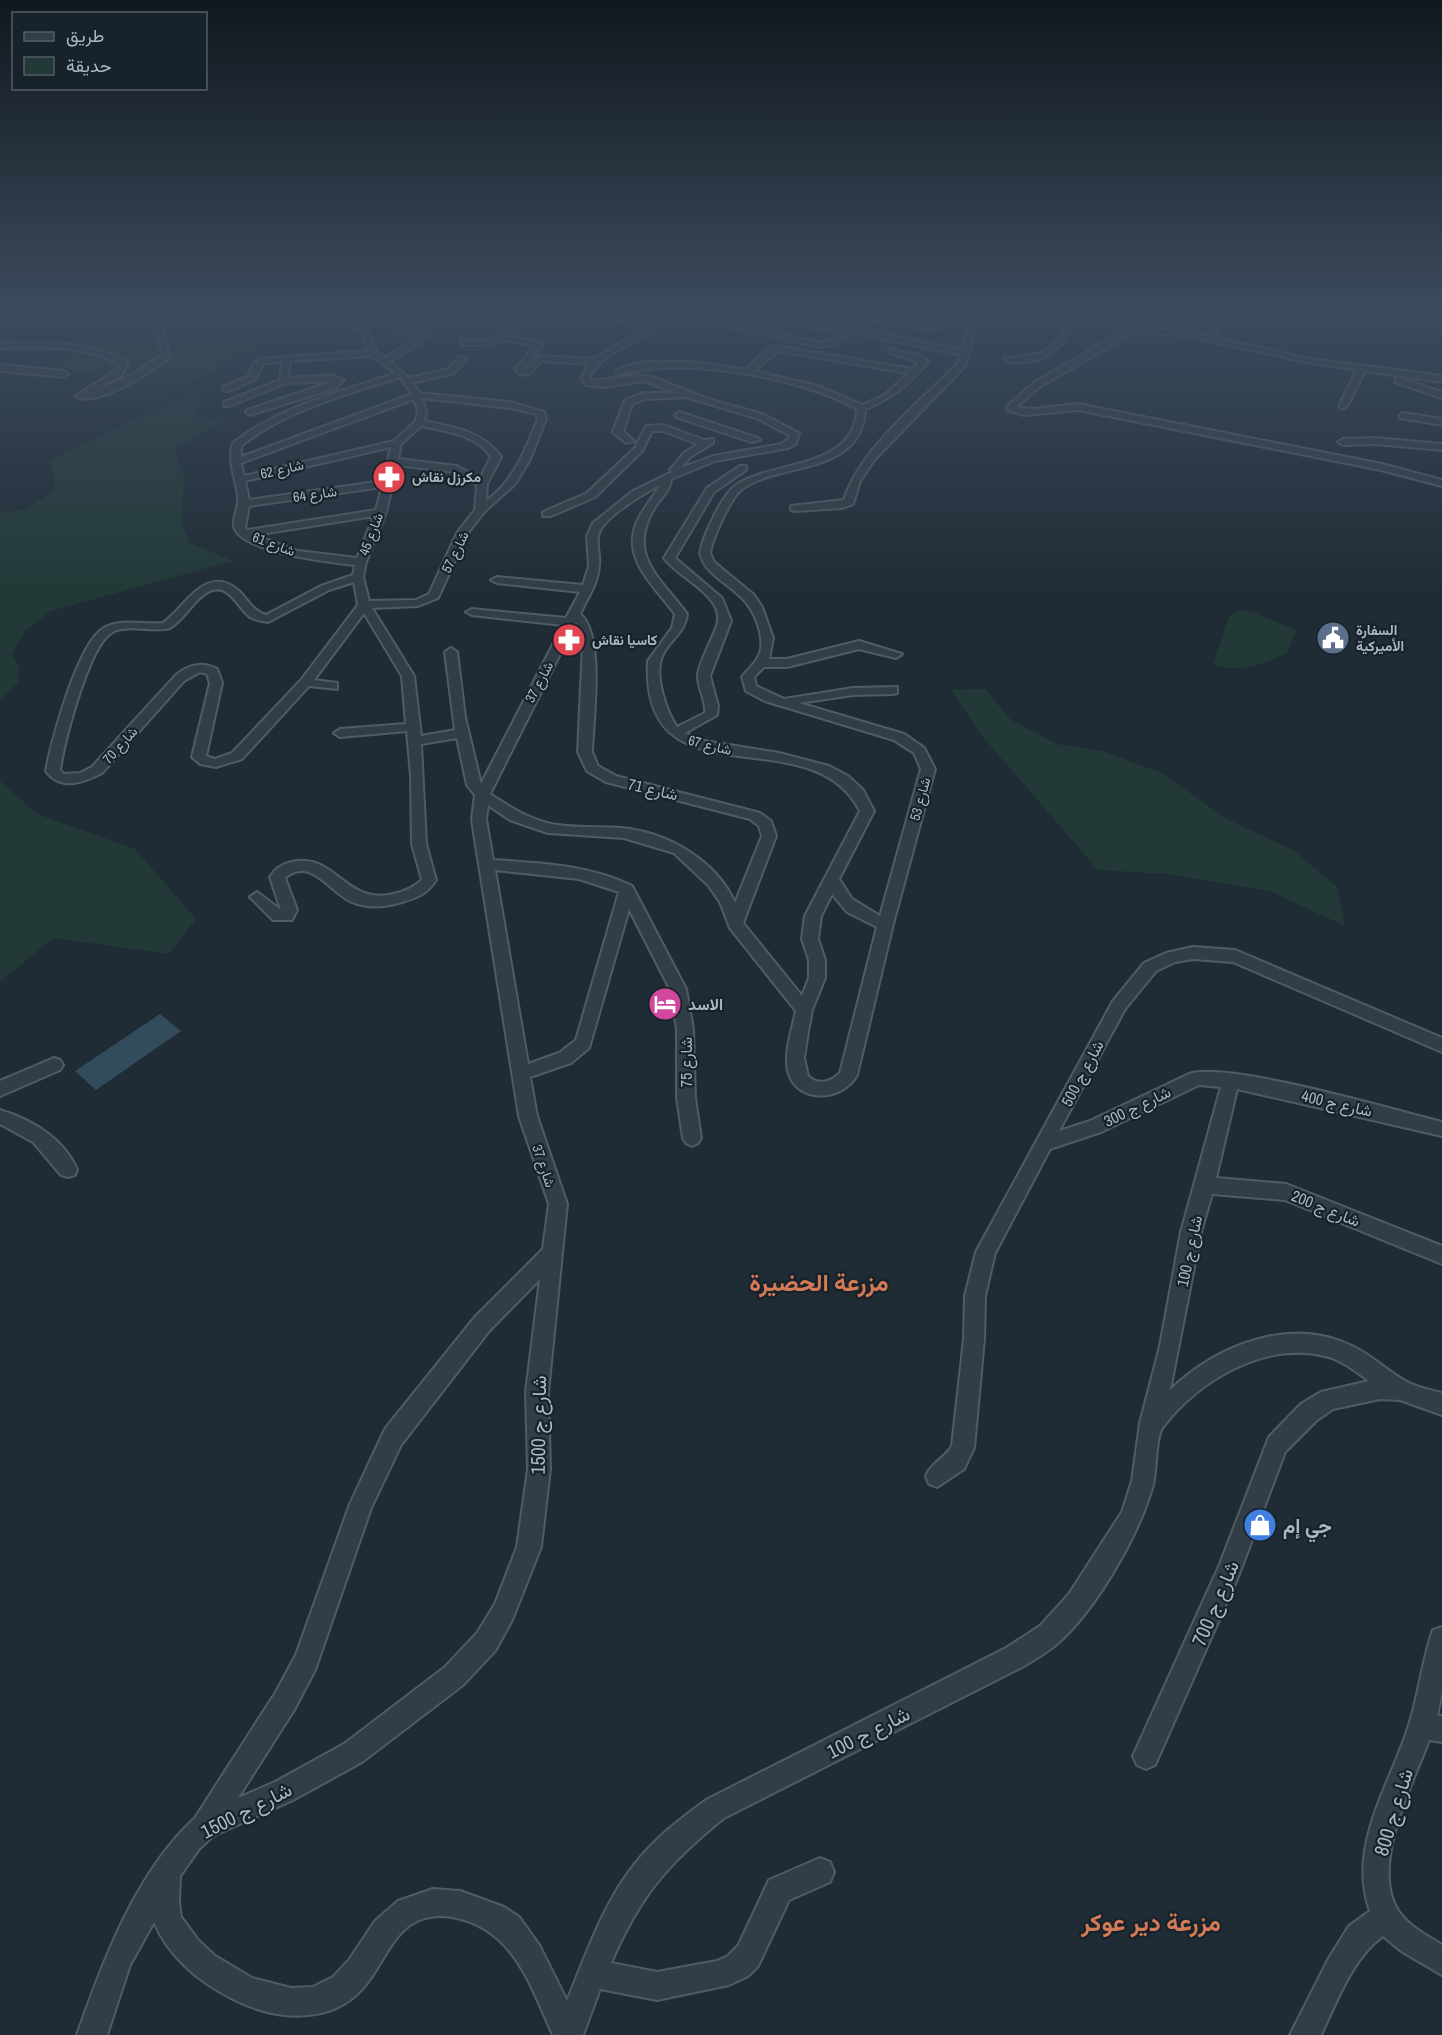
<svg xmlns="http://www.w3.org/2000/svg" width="1442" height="2035" viewBox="0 0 1442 2035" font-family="'Archivo Narrow',Vazirmatn,sans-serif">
<rect width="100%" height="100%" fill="#1f2c36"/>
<g fill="#223937">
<path d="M0,311H201C230,347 291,286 314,321L296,331L338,339L255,345L181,390L160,400L106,398L104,377L49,364L113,334L39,327L17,340L0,341Z"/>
<path d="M195,392L202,401L194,416L225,420L174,449L184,478L182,524L190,543L233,561L51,611L26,630L12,654L19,666L18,683L0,700V513L24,510L52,492L55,479L50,461L71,449Z"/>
<path d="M1239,610L1252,612L1297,630L1287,653C1262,664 1239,674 1213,664L1229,616Z"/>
<path d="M985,689L1011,720L1057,744L1102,751L1162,773L1227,819L1295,851L1337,887L1345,926L1270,891L1168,874L1098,870L982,736L951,690Z"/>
<path d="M0,781L37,814L135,849L196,919L169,954L53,938L0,982Z"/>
</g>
<path fill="#324b5d" d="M160,1014L181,1031L96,1090L75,1071Z"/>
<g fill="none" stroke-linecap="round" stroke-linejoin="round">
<g stroke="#505b64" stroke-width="4">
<g id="minor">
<path d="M149,311H157L170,357C154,370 95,409 76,396L115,371L120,365C84,344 40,347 0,348V344C43,342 89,340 128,362L121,375L92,392L135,373L163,354Z"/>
<path d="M246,311H260L233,319L229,317Z"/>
<path d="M310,311H322L358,324L383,311H394L365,327L377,352L385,358L421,335L398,331V327L432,334L390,362L409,378L448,369L460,357L467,359L454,373L412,383L420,393L510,402L544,412L546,419L530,459L516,483L484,512L467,534L438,598L418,606L372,608L414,676L421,736L455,730L445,652L451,648L457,652L465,717L481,784L563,625L472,615L466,612L472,609L566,618L580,592L497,583L491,580L497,577L583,585L589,566L587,536L593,523L633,491L672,472L670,470L684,453L698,444L663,431H652L642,451L595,497L551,516H543V512L587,493L635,448L646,426L664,425L704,440L713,439V443L690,457L681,468L713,456L782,444L791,436L756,418L686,397L645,399L632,404L623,431L634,441L626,443L613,432L625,400L644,393H677L644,381L603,387L586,385L581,378L589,364L541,361L531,373L521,375L515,370L535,345L504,340L484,345H463L460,341C478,339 499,344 510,327L509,322L496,311H505L517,321L518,327L511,337L544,343L524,369L539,356L594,359L648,326L640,320L624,321L554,311L624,317L633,316L625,311C638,311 649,316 656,327C635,346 602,351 589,378L592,381L637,375L653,377L708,399L762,414L799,433L796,444L788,448L715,461L671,479C671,491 660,498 655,507C625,555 661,578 687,614C685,632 671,639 663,654C653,673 666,711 677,727L705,713C706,700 698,689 698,676C698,665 712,640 716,628C729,597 679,579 664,558L707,488L740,466H746V470L714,492L675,558L722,598L731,621L710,676L718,706L717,715L685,733L704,741L779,753L829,766L848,776L863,790L874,811L839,879L852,899L880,916L921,769L914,753L894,740L765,701L746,691L742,677C746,671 753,666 757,659C762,652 762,641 760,632C750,585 708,585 700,553C703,536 722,495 736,485C773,460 854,470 857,409C798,376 685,357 620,374L616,371C644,353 713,364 746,370L767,349L777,346L912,369L919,362L889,353V349L922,356L928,362C909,384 893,398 865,409C863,477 774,462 741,490C729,501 713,537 710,553L714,562L754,595L762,607L773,638L769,659H787L859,641L902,654L896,658L859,649L787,667H764L754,677L756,686L784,699L853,688L897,687V693L893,694L853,695L799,703L904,734L924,748L935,769L893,924L857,1075C842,1102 796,1104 788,1071C784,1052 792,1030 796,1011L730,928L720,902L708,885L674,853L624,838L548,833L510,820L488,805L486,819L493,860C539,863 590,865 632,886L686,989L693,1029L695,1098L701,1138L698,1143L692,1146L686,1143L683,1138L677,1098V1029L670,989L629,909L589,1048L571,1063L530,1077L537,1116L567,1204L548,1392L550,1469L541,1547L512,1620L495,1651L463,1685L362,1762L293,1800L213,1836L199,1849L180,1876L179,1902L181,1917L198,1940L215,1956L252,1978L291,1988L313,1987L333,1977L349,1960L375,1921L398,1901L433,1889L460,1891L504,1907L519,1917L539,1945L567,2001C586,1955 603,1904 634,1865C654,1839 680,1819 706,1800L1006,1648L1040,1626L1069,1594L1122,1512L1132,1481L1140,1423L1160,1346L1181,1232L1221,1087L1199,1085L1101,1132L1050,1149L995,1253L985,1296L984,1339L974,1448L964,1469L937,1487L929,1484L926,1476C931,1463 945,1458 952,1446L964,1339L965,1296L976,1252L1113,1001L1144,963L1166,953L1193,947L1235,950L1442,1038V1052L1233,962L1193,959L1175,962L1156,971L1125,1009L1059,1131L1090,1121L1189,1074C1228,1061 1393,1110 1442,1122V1136L1237,1089L1216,1178L1286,1184L1442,1246V1264L1285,1200L1212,1194L1201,1232L1170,1390C1217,1345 1291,1315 1354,1347C1373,1356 1388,1372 1407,1382C1418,1388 1431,1390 1442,1393V1415L1400,1400L1380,1399L1333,1409L1317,1420L1285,1452L1238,1577L1155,1765L1146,1769L1137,1765L1133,1756L1220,1564L1269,1437L1301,1404L1321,1392L1369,1381C1355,1371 1342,1360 1325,1356C1265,1341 1199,1380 1163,1427C1155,1437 1157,1471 1153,1485C1139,1535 1097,1608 1058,1643C1048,1652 1035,1659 1024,1666L724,1818C667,1864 640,1896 611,1963L657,1972L717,1961L728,1956L738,1946L769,1880L820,1858L830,1862L834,1872L830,1882L789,1900L758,1966L748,1976L729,1985L657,2000L600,1989L583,2035H553C530,1985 514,1928 452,1917C433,1914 416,1918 402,1932C386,1949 378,1971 363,1988C330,2026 274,2020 233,1999C199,1982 169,1957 154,1922L130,1965L107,2035H77C103,1961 136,1872 195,1818L276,1692L296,1655L350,1504L385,1429L475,1317L543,1249L549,1204L519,1116L474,833L472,819L475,795L467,785L457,738L421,744L426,844L436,880C428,893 417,898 402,902C386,907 368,909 352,902C329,892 311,856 285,878L297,910L292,920H273L250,897L257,892L281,910L270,877C275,869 282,864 292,862C335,852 346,906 393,894C404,892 414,887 422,880L412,844L411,775L407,731L340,737L334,733L340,729L406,724L402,676L364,613L314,680L337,683V689L309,686L242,759L216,767L200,764L192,757L210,683L207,674L200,672L184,681L102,773C82,783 61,791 46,771C51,742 78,642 104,628C121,618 144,625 163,623C185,608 206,562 239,591C248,600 253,611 266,615L321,586L353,575L355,565C332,562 242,553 234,527C232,517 240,506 238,496C236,479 227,460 233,443C281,406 339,392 396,373L371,356L290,361L288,378L331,375L344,380L336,388L250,415L246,412L247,410L334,381L285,383L230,406H224V402L280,380L282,362L264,363L256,379L229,391H223V387L249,376L253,364L259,359L368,351L360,330ZM778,351L908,373L885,395L862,405L818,386L754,371ZM400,377L412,394L241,457V446C287,409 345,396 400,377ZM422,398L510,408L536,414L538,419C525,450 514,481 486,501L487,484L501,457C483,431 453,427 424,421L426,411ZM414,399L418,411L415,422L394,441L244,476L241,463ZM421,426C446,431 476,434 491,457L480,479L457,466L398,459L401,444ZM391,447L383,481L249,500L245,481ZM397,465L454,472L477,485L475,510L457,533L429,594L416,600L369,601L363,577L366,562L386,512ZM661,484C653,498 642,509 636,524C622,560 656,588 675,614L672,628L648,661C640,809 811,714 860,811L805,916L802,939L809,960V978L802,996L743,923L776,836L771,821L760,813L616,776L598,766L592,752C593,720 605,634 580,614C587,599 598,583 599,566C601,555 595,543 599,533C605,516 645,493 661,484ZM382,487L376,510L248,530L245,528L249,506ZM374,516L357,558L298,551L255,535ZM354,582L358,605L302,679L232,753L215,759L206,756L222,683L217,669C202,661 188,665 176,675L92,767L80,773L63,774L60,770C64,743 88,648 111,633C126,623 153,633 170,628C185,619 193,600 208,592C228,581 237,607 250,617C255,620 262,621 268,622L329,590ZM576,622L583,644L578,752L587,771L606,782L750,819L759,826L762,836L735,903C716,860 667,832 621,828C597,826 570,829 547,823C525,817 508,806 490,794ZM495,870L579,879L619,892L576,1040L559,1053L528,1064ZM832,894L847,912L877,927L840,1073C831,1082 818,1086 808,1076L804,1058L808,1032L812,1010L825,978V960L818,939L821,916ZM540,1279L526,1392L528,1469L517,1547L495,1604L477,1633L445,1667L344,1744L275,1782L238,1798L294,1710L315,1670L371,1508L401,1445L489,1331Z"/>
<path d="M738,311L861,329L962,350L968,327L966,324L924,329L874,321L878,319L924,325L963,320L978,311H988L971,321L976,327L965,366L875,459L860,481L853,504L842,508L795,511L791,510V506L844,500C859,450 921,401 958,363L960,355L850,332L837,344L820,347L730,327L734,325L820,343L831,340L842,331L776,323Z"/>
<path d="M1078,311H1086C1070,335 1057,358 1027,362C1019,363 1010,363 1004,359L1041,353L1058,340Z"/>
<path d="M1116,311L1170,321L1189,332L1208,336L1212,311H1220L1216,338L1305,358L1442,376V382L1365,371L1347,406L1343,409L1339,406L1357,370L1305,362L1183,335L1133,333L1041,386L1016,407L1033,409L1078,404L1382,464L1442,480V486L1381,470L1078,410L1024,415L1007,410V406L1035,382L1128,328L1132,321ZM1139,321L1165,325L1174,330L1135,328Z"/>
<path d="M1360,311L1442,315V319L1364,313Z"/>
<path d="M744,315L747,319L712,326L708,324Z"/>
<path d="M0,365L64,371L68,374L64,377L0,371Z"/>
<path d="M1398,377L1442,392V398L1395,382Z"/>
<path d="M679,412L758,438L760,440L752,442L676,417L675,415Z"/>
<path d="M1403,413L1442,419V425L1400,418L1399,416Z"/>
<path d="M1376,438L1442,444V450L1376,444L1343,445L1338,442L1343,439Z"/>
<path d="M54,1058L60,1060L63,1065L60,1070L0,1096V1081Z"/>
<path d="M0,1110C32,1120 62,1137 77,1169L75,1175L68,1177L61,1175L33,1142L0,1124Z"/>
<path d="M1442,1627V1692L1437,1716H1442V1742L1429,1740C1413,1784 1372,1861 1396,1907C1406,1925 1426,1935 1442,1945V1975L1401,1951L1383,1936C1352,1959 1337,2001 1321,2035H1290L1329,1958L1349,1926L1370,1911C1347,1847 1389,1787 1408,1728C1418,1699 1421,1668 1430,1639L1433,1630Z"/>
</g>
</g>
<use href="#minor" fill="#323e46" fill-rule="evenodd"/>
</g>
<linearGradient id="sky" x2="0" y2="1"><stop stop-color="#11181e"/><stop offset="0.52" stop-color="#3c4b5d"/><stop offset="1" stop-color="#3c4b5d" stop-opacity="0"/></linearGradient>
<rect width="1442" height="596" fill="url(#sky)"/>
<defs>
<g id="pharmacy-disc" transform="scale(1.725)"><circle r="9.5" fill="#e0444e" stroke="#18222a"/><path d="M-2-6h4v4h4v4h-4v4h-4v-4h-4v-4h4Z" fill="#fff"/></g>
<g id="civic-disc" transform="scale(1.725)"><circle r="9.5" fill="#5c6f8a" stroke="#18222a"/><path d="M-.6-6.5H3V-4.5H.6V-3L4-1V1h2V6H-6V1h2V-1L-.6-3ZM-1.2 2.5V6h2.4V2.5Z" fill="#fff"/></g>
<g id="hotel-disc" transform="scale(1.725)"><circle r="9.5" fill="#d1479c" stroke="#18222a"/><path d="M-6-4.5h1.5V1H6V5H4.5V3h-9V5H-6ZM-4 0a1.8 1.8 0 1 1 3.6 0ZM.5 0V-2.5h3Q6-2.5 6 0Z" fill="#fff"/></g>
<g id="shop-disc" transform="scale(1.725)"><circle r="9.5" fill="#3f7fe0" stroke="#18222a"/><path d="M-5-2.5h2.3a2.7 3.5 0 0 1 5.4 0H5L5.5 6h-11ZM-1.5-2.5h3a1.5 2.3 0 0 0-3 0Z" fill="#fff"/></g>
</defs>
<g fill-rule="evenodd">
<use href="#pharmacy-disc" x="389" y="477"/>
<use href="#civic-disc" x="1333" y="638"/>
<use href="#pharmacy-disc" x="569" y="640"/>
<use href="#hotel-disc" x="665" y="1004"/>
<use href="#shop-disc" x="1260" y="1525"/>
</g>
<g text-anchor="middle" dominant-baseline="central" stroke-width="4.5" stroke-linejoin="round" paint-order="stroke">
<g font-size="14" fill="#acb9c3" stroke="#18222a">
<text transform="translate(282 469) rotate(-13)">شارع 62</text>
<text transform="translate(315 494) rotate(-8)">شارع 64</text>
<text transform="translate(371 534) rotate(-69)">شارع 45</text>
<text transform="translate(274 544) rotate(21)">شارع 61</text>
<text transform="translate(455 552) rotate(-64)">شارع 57</text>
<text transform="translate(539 682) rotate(-62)">شارع 37</text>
<text transform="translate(120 745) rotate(-48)">شارع 70</text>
<text transform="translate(710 745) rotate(14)">شارع 67</text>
<text transform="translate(920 799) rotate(-75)">شارع 53</text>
<text transform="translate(544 1166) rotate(71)">شارع 37</text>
</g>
<g font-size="14" font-weight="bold" fill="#acb9c3" stroke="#18222a" text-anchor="start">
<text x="412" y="477">مكرزل نقاش</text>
<text x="1356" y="630">السفارة<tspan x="1356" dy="16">الأميركية</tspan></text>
<text x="592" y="640">كاسيا نقاش</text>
</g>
<g font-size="16" fill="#acb9c3" stroke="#18222a">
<text transform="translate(653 789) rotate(13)">شارع 71</text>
<text transform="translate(686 1062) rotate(-90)">شارع 75</text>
<text transform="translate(1082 1073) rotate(-62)">شارع ج 500</text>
<text transform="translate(1337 1103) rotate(13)">شارع ج 400</text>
<text transform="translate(1137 1106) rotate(-26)">شارع ج 300</text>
<text transform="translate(1326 1208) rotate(22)">شارع ج 200</text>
<text transform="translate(1189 1251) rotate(-78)">شارع ج 100</text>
</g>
<g font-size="16" font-weight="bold" fill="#acb9c3" stroke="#18222a" text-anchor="start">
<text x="688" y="1004">الاسد</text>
</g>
<g font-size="20" fill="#acb9c3" stroke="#18222a">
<text transform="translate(538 1425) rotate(-89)">شارع ج 1500</text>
<text transform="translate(1215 1603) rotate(-67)">شارع ج 700</text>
<text transform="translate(868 1732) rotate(-27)">شارع ج 100</text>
<text transform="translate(246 1810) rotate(-27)">شارع ج 1500</text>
<text transform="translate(1393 1812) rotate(-73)">شارع ج 800</text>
</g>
<g font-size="20" font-weight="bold" fill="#acb9c3" stroke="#18222a" text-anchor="start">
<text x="1283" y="1525">جي إم</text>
</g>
<g font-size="24" font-weight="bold" fill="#d37a57" stroke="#18222a">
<text x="819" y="1282">مزرعة الحضيرة</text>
<text x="1151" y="1922">مزرعة دير عوكر</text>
</g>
</g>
<rect x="12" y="12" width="195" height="78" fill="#18222a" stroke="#535e67" stroke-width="1.5"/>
<rect x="24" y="32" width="30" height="9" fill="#323e46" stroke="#535e67" stroke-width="1.5"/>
<text x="66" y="42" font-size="18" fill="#acb9c3">طريق</text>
<rect x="24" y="57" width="30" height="18" fill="#223937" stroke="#535e67" stroke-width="1.5"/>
<text x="66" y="72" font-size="18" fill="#acb9c3">حديقة</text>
</svg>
